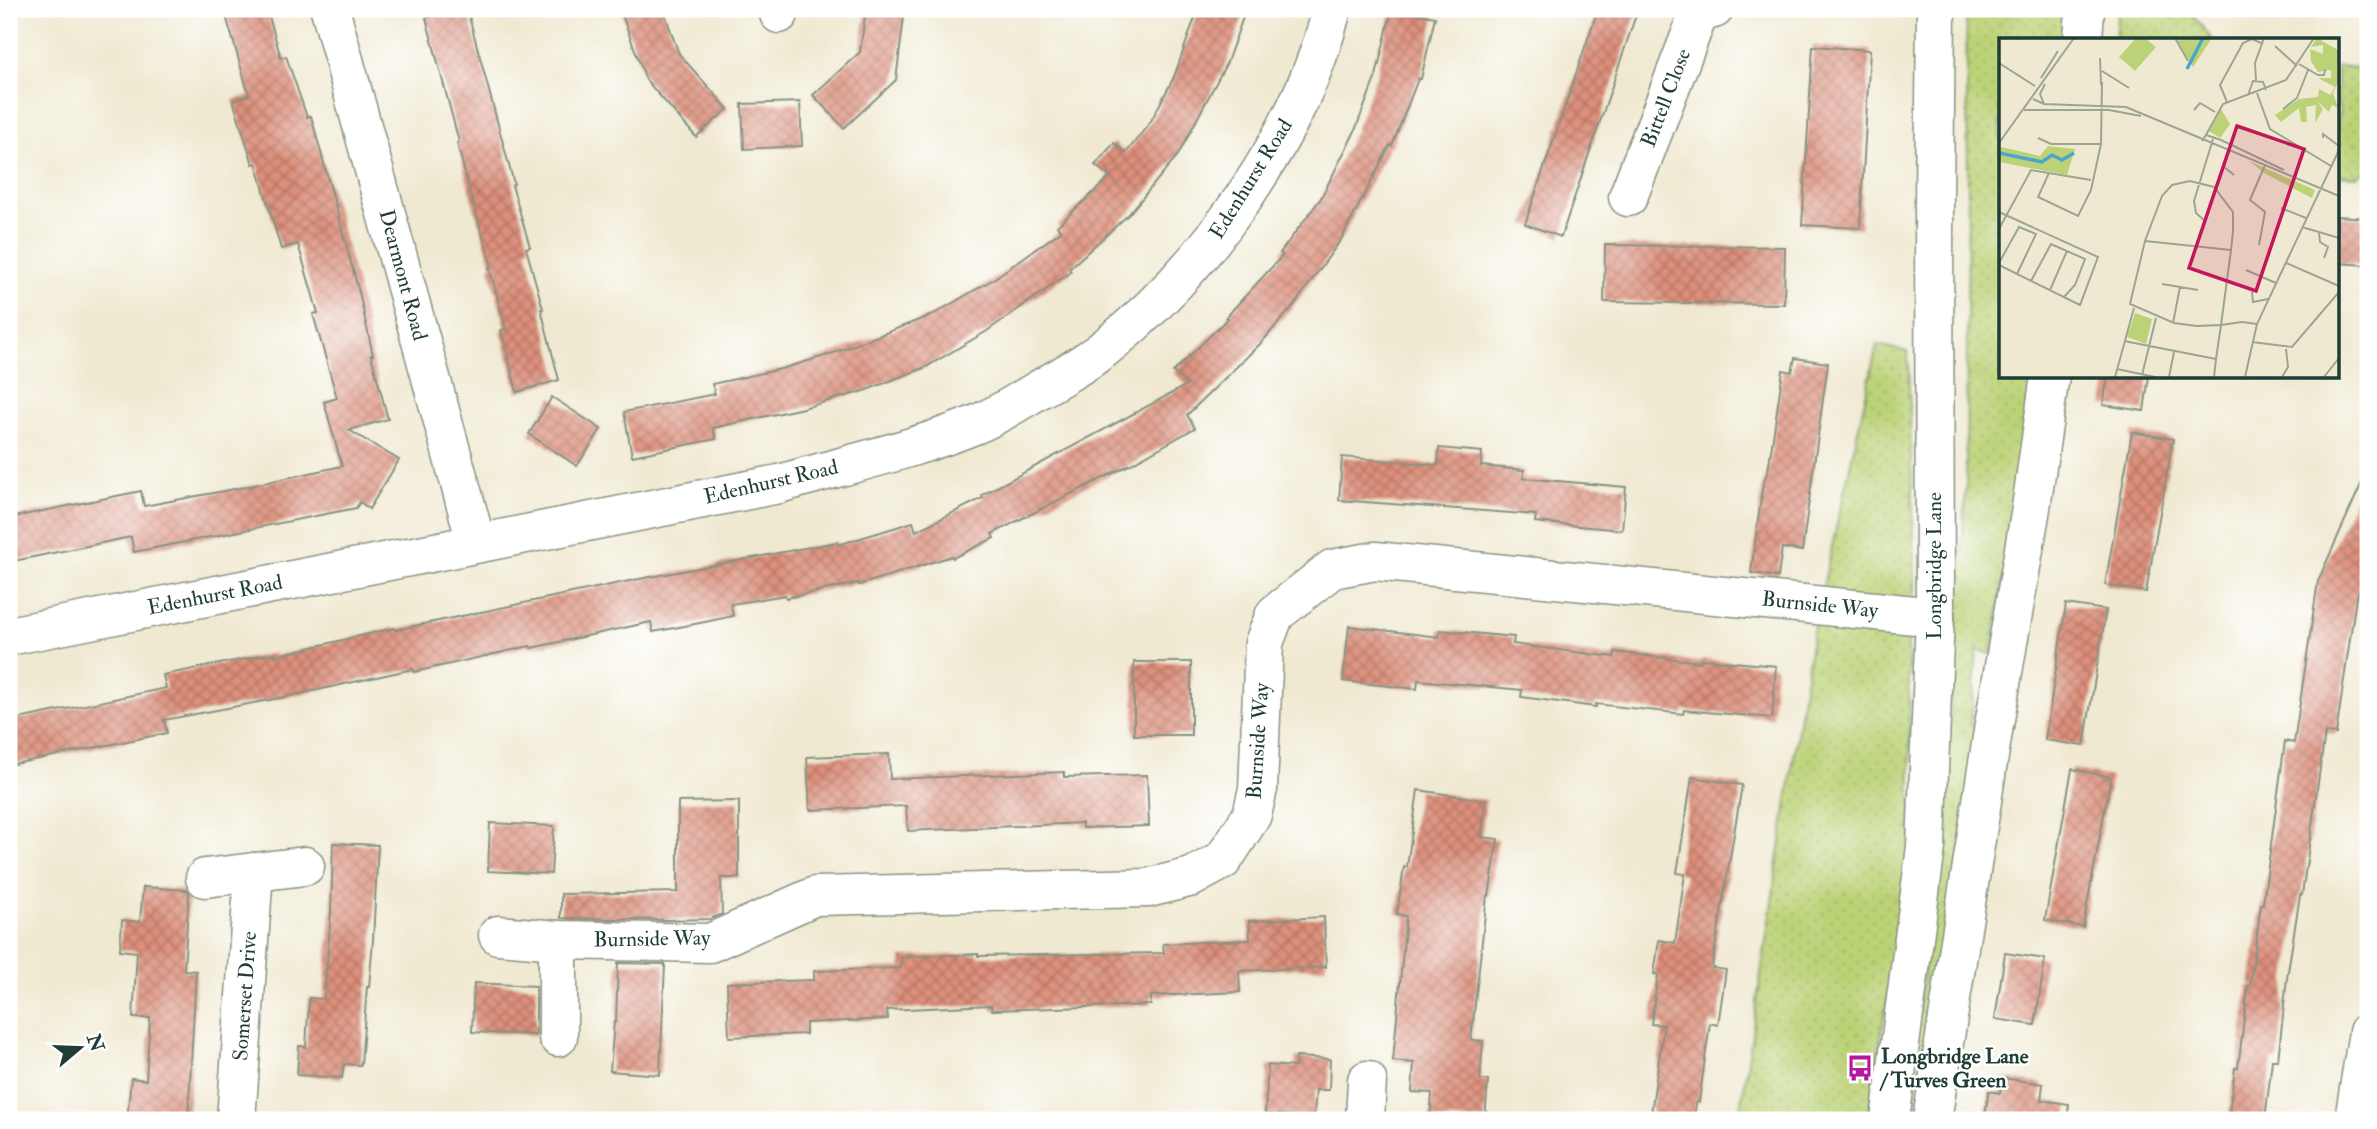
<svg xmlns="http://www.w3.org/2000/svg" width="2377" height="1129" viewBox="0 0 2377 1129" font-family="'IM FELL Double Pica',serif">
<defs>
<pattern id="grass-dots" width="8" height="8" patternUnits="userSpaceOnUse" patternTransform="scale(1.75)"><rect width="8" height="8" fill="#bbd276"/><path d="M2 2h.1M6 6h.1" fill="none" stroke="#a0b567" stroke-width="1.8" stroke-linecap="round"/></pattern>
<pattern id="building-cross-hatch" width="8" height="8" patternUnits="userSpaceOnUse" patternTransform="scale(1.75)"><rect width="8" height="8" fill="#de907c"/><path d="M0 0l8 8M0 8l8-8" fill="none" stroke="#b37766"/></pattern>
</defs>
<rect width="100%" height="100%" fill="#fff"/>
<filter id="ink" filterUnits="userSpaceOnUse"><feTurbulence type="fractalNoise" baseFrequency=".0143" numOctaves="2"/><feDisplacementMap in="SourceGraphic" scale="14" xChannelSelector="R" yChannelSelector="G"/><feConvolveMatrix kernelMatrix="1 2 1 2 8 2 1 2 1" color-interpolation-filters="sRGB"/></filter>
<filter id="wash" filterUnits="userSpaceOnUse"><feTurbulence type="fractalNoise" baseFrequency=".00686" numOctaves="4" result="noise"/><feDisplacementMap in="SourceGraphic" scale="28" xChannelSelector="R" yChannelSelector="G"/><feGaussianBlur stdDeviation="1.57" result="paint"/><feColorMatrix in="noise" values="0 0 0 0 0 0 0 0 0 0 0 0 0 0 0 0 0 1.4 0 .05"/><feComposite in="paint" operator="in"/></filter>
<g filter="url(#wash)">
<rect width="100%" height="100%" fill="#f0e9d1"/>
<g fill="url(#grass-dots)" stroke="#6d8855" stroke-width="2">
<path d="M1966,9H2069L2068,40H2001V376H2034L1992,654L1977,650L1971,725L1993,731L1932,1120H1903L1941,849L1966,489L1968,170Z"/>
<path d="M2118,9H2188L2213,40H2115Z"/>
<path d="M2337,66L2368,69V170L2357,176L2337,175V124L2340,110L2337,104Z"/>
<path d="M1877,345L1908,352L1915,588L1908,642L1912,848L1867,1120H1739L1812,636Z"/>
</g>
<g id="blocks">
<g fill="url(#building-cross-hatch)">
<path d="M224,9H267L281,58L286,56L307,117L311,116L359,292L373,355H371L388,419L349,430L399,460L369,509L360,502L356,508L134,552L131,537L9,562V518L141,491L144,506L245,487L342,466L324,402L337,398L313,314L318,313L298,244L281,249L256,163L253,164L233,100L249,95Z"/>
<path d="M460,9H467L481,61L514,184L512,185L530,247L526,248L543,309H541L559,380L517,392L501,330L506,329L489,267L492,266L473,204L457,143L459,142L426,18Z"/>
<path d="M620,9H663L679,54L728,109L696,137L646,80Z"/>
<path d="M866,9H905L896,80L844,128L813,95L860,52Z"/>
<path d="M1198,9H1246L1227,62L1178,155L1129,214L1069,269L1071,272L987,331L926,367L864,391L803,408L713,428L716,439L632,456L624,412L715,394L712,384L781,369L828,355L932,315L992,280L1061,231L1057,226L1110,177L1095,165L1114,143L1126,153L1151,121L1174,77Z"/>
<path d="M1392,9L1435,17L1421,79H1418L1392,146L1390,145L1342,238L1295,304L1261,343L1187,415L1195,428L1131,464L1023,518L992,534L994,538L953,558L952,556L859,585L858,583L786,598L785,595L731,604L733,616L705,622L653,632L651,622L531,648L530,646L414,672L413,669L290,696L164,720L167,733L9,765V721L166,688L163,675L275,653V656L394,628L395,630L634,580L837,542L838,545L913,522L916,531L983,498L982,495L1187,385L1173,372L1228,318L1226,317L1283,255L1280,253L1321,198L1354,133L1376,76Z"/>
<path d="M1598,9H1638L1561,237L1525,224Z"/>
<path d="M1813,46L1870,50L1860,228L1802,225Z"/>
<path d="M800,102L802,146L744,149L742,104Z"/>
<path d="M2337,216L2368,218V265L2337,263Z"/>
<path d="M1605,245L1785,247L1784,304L1604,302Z"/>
<path d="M1795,358L1828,363L1802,551L1782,548L1778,577L1751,573L1763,483L1768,471L1783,370L1792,372Z"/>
<path d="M2108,376H2149L2144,411L2103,405Z"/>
<path d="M552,397L601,429L577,466L529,434Z"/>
<path d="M2132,432L2173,439L2146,592L2105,585Z"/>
<path d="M1439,448L1482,452L1481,466L1524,470L1523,478L1626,487L1622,530L1535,522L1536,515L1339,500L1342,457L1438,465Z"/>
<path d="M2368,469V569L2356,598L2336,734L2325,733L2302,895H2300L2287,978L2278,1060H2272L2265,1120H2228L2235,1068H2238L2248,986H2250L2261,904H2263L2285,741L2294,743L2318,581Z"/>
<path d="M2066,604L2106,610L2084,746L2045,740Z"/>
<path d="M1349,626L1439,637L1440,630L1514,637L1513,644L1614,657L1615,652L1700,662L1701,659L1776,666L1772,718L1684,710L1683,714L1596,704V707L1521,697L1522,690L1418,680L1417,689L1343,681Z"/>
<rect x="1134" y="662" width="57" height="73"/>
<path d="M889,754L890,779L1064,772V777L1147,775L1149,826L1082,828V823L908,831L906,806L810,810L807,757Z"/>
<path d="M2072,769L2111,777L2083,927L2045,920Z"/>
<path d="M1692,777L1742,785L1712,968L1726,970L1718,1025L1710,1023L1699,1102H1696L1694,1120H1650L1664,1025L1651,1024L1658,975L1654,974L1659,940L1675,943L1685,874L1677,873Z"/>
<path d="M1418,790L1486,800L1481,837L1498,839L1489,896H1487L1471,1040L1483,1041L1480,1080H1488L1485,1120H1430L1432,1093L1412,1092L1414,1063L1393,1061L1406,916L1397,914L1404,867H1407Z"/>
<path d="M739,801V878H721L722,914L710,919L667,920L561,918V894L678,892V802Z"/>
<path d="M490,823L554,826L551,874L488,871Z"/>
<path d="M333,843L378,845L373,940L369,987H367L361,1065L344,1064L342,1078L297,1075L299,1046L306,1047L309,998L324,999L331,912Z"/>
<path d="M143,887L187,890L189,893L184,970L196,971L188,1120H127L131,1078L146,1080L150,1018H133L137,952L120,950L122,920L140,922Z"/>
<path d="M1324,917L1326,967L1239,971L1240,992L1151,996V1005L992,1010L991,1005L887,1010L888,1019L806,1023V1034L729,1037L727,983L814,980V971L901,968V957L978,954V956L1164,953L1163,944L1250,940L1249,921Z"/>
<path d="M2005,953L2045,959L2035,1025L1995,1019Z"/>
<path d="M618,963L665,964L660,1075L610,1071L614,1022H616Z"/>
<path d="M474,983L536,986V1035L472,1032Z"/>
<path d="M1296,1057L1330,1059L1329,1090H1316L1314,1117L1265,1114L1268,1065L1295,1067Z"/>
<path d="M2002,1078L2043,1084L2041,1100L2069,1104L2067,1120H1984L1989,1091L2000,1093Z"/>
</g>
</g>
</g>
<g filter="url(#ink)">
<use href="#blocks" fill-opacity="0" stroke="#889382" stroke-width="2"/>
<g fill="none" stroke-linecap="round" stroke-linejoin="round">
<g stroke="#889382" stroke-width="41">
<g id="minor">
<path d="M330,9L476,542"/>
<path d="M779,14L780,9"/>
<path d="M2083,40L2085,9"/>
<path d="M1628,197L1699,13L1714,9"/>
<path d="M9,636L779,484C845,465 913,450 977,424C998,415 1018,402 1038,390C1059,378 1081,366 1101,351C1205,270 1300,137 1332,9"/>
<path d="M205,878L305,866"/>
<path d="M498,935L558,940L710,943L815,896L1148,888L1192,877L1223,860L1252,815L1258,789L1264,643L1275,614L1332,569L1375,561L1935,617"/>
<path d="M558,940V1037"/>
<path d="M236,1120L254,872"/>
<path d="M1365,1120L1367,1080"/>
<path d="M1890,1120L1926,847L1935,617L1934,202L1936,9"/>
<path d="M1932,1120L1993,731L2031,508L2050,376"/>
<path d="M2354,1120L2368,1032"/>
</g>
</g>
<use href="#minor" stroke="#fff" stroke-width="38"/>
</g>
</g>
<defs>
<g id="bus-bare" transform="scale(2.1)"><path d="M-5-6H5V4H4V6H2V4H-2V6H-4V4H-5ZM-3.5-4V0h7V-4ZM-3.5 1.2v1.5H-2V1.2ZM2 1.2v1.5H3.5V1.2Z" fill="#b5179e" stroke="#fff" stroke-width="2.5" paint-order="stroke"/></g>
</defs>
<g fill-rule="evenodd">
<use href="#bus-bare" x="1860" y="1068"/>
</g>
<g text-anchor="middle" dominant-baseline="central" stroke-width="5" stroke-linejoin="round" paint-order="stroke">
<g font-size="21" fill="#1f3d34" stroke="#fff">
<text transform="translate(1666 98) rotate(-69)">Bittell Close</text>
<text transform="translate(1251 179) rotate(-58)">Edenhurst Road</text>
<text transform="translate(403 275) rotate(75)">Dearmont Road</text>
<text transform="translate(771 482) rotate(-13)">Edenhurst Road</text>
<text transform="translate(1934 566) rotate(-90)">Longbridge Lane</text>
<text transform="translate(215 595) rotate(-11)">Edenhurst Road</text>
<text transform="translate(1820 605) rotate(6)">Burnside Way</text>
<text transform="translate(1258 741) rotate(-86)">Burnside Way</text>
<text transform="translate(652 939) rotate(-1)">Burnside Way</text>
<text transform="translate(245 996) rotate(-86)">Somerset Drive</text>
</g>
<g font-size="21" font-weight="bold" fill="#1f3d34" stroke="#fff" text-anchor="start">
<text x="1881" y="1056">Longbridge Lane<tspan x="1881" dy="24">/ Turves Green</tspan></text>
</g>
</g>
<g transform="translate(1999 38)">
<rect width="340" height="340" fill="#f0e9d1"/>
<path d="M186,0H213L194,29L178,3ZM318,0L339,12V44L334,55L339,70L333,67L330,74L318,63L324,71L316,85L317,67L307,69L308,84H302L300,70L282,84L276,77L300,61L319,59L320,51L331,57L336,49L319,40H332V32L319,34L312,23L311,11L324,16V7L312,9ZM222,71L231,86L221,100L210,93ZM49,108L76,111L68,137L0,124L2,109L41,118ZM250,123L316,152L313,160L265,135ZM136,275L153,281L147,306L128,299Z" fill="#bbd276"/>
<path d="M137,0H146L157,9L136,33L120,19Z" fill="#bbd276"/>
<path fill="none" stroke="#4ea5cb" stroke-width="3.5" d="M188,31L204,0M0,115L43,124L53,117L63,122L75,115"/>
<path fill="none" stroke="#9ca492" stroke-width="2" d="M176,0L189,23M276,8L298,28M101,20L102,47M0,25L36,48M300,26L319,37H325L326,31M103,33L130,50M42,40L59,13M257,43L256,25L265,0M258,55L271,91L332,128M249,57L254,43L264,44L267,52M34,61L45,66L127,69L340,158M228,64L221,47L244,5L253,1L262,5M45,66L41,56L46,46M284,71L298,60L309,32M25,72H110L142,78M195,72L201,65L216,74M207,97L224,66L287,42L315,0M39,100L52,106H102M324,100V96L340,108M203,103L207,97L222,102L285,132M0,105L75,0M229,114L225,129L235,137M50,135L39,159L79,178L92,152L102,106L103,44M282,170L307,180M0,174L99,219L81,267L0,227M207,184L197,175L195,163L214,101M303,189L340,200M0,191L32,132L92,142M320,195L321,204L329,209L325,220M146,203L232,212M260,207L266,174L251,162L266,127M0,225L20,189L37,196L18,236M287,225L340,248M247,232L277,245M32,243L52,206L86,221L76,247L65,259M163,246L199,252M51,252L68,213M253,254L254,264L269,261M174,285L181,249M125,303L217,321M253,304L293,309L340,254M118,331L156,339M143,337L157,280M116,339L135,270M170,339L175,314M215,339L217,321L222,287L232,212L234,193V174L215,149L191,143L173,147L163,158L146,203L131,266L175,285L198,288L222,287L243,284L258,286M246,339L258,286L340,112M283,339L289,329L287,311M325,339L340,320"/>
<path fill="#c2185b" fill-opacity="0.15" stroke="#c2185b" stroke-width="3.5" d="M238,88L305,111L257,253L190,230Z"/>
<rect width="340" height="340" fill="none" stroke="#1f3d34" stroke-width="3.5"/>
</g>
<rect width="2377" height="1129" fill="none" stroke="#fff" stroke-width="35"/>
<g transform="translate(80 1048) rotate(71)" stroke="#ffffff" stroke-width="5" paint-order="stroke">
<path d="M0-5L12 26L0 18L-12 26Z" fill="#1f3d34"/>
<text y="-10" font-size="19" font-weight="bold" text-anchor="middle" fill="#1f3d34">N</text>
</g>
</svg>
